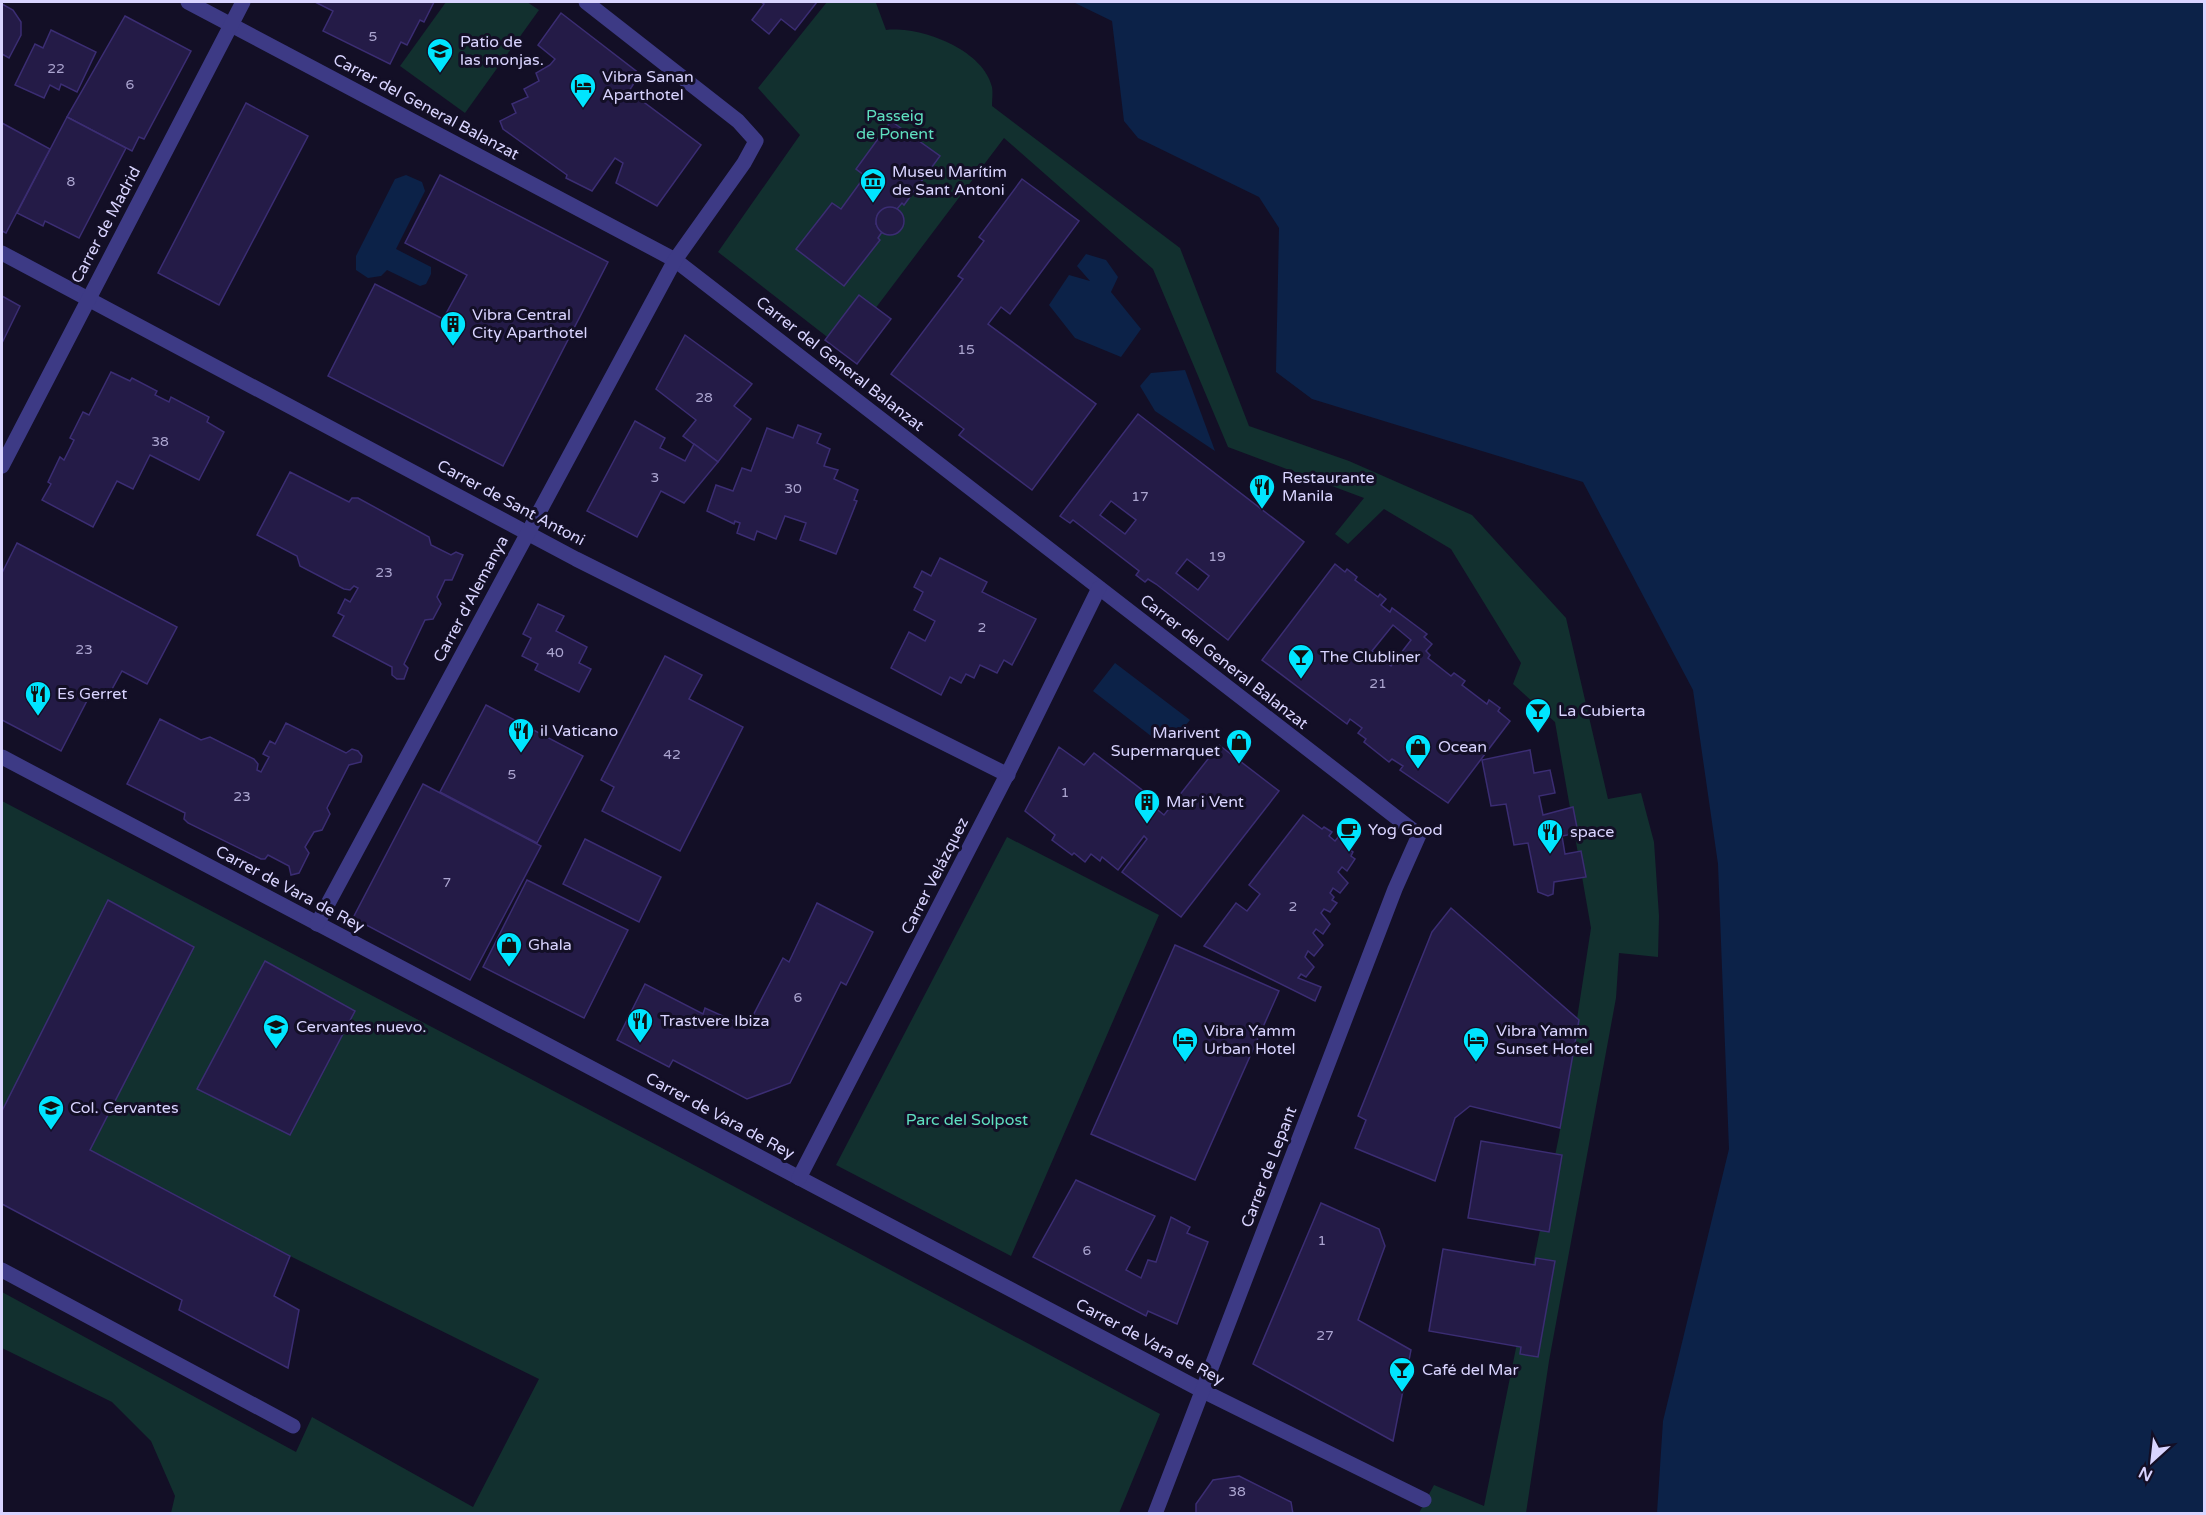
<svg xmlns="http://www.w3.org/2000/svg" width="2206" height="1515" viewBox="0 0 2206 1515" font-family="'Varela Round',sans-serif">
<rect width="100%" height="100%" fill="#130f26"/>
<g fill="#12302f">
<path d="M446,2H527L539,10L465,113L400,66Z"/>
<path d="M827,2H872L876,3L886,30C920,26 983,49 992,87C993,93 992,100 992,106L1180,248L1249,426L1349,461L1472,515L1566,618L1608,799L1641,793L1654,842L1659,916L1658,957L1619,953L1616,998L1549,1361L1526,1513H1419L1434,1485L1484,1506L1559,1136L1591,928L1555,722L1513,684L1521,663L1451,549L1384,509L1348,544L1335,534L1364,498L1228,447L1153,269L1004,138L844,350L718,252L800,135L758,88Z"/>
<path d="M2,801L660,1147L1160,1414L1119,1513H171L175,1496L151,1441L112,1402L2,1348V1292L296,1452L312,1417L473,1507L539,1379L290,1256L90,1150L194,947L109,900L2,1111Z"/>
<path d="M1007,837L1159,915L1011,1256L836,1165Z"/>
</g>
<g fill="#0c2248">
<path d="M1073,2H2204V1513H1657L1663,1421L1729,1149L1718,864L1693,690L1583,482L1312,399L1276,372L1279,228L1259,197L1138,138L1124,121L1112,21Z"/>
<path d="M406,175L422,182L425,191L396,249L431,267V274L426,284L420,286L387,270L381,276L368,278L356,270V256L395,179Z"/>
<path d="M1086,254L1106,260L1118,277L1111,292L1141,329L1121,357L1075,338L1049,305L1069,275L1090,281L1077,266Z"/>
<path d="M1185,370L1215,451L1155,411L1140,386L1151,373Z"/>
<path d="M1115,663L1190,720L1174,739L1158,727L1151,736L1093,691Z"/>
</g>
<g fill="#241b47" stroke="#3b2d73" stroke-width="1.5" fill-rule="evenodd">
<path d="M315,2H434L424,22L420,20L407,45L401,42L390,64L323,31L333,11Z"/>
<path d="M761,2H817L795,30L781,19L769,34L752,20L764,4Z"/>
<path d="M2,4L13,10L21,22V35L9,58L2,54Z"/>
<path d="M561,13L640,74L629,91L701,145L657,206L616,183L623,163L615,158L592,191L566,178L567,175L503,129L500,121L516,113L512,104L528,97L524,89L539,81L536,73L550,65L555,59L538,45Z"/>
<path d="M125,16L191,51L144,139L139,137L132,151L67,117Z"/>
<path d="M51,30L96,52L77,92L61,84L59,90L50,85L44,98L15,85L35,44L43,48Z"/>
<path d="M246,103L308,136L219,305L158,273Z"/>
<path d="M67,117L126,148L79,238L45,221L43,226L17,213Z"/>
<path d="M891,121L940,156L904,205L902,203L897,209H884L877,216L876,224L882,232L878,238L880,240L844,286L796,249L832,203L841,209L865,176L856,169Z"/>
<path d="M2,123L50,149L6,233L2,231Z"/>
<path d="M440,175L608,262L503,466L328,376L375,284L443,319L467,275L405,243Z"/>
<path d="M1022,179L1079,221L1010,314L1001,307L988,324L1096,404L1032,490L959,435L964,429L891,374L963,279L958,276L984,241L979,237Z"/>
<circle cx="890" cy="221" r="14"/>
<path d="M859,295L891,319L857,364L825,340Z"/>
<path d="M2,296L20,306L2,343Z"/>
<path d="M685,335L752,384L734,406L751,419L718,462L683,436L696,420L656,389Z"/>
<path d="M111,372L130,381L132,378L157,391L155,395L169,402L171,397L209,417L207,422L224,432L199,480L150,455L133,489L117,481L93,527L42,500L51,484L48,482L60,457L64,460L74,440L70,438L83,412L89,415Z"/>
<path d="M1138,414L1304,542L1228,640L1156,584L1148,579L1145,582L1136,575L1139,571L1073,520L1070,523L1060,516ZM1111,501L1136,520L1125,534L1100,515ZM1187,559L1209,576L1198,590L1176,573Z"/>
<path d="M635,421L665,438L660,448L685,461L694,444L718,462L684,503L661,491L637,537L587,511Z"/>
<path d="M798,425L821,434L817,443L830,449L824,466L838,470L834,479L858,490L854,500L857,501L836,554L800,540L806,523L785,516L776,539L757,531L754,540L737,533L740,523L735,521L734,524L707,511L716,485L733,491L742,468L751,471L767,428L793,438Z"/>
<path d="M290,472L349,502L352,498H358L429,537L431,545L451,555L456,552L463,555L452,580H445L437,597L441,604L433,619L425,620L404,664L408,668L404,679H397L392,675V667L333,636L344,616L338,613L345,599L350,602L358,588L354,586L350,590L344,589L300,566L297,556L257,535Z"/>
<path d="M17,543L177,627L147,684L122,671L106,700L91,693L61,751L2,720V573Z"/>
<path d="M940,558L987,582L982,592L1036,619L1012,665L1004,660L997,673L980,665L974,678L966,674L961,683L950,677L941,695L891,668L909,632L925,641L935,621L914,610L923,592L914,587L922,571L931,576Z"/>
<path d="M1335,564L1345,572L1347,569L1357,577L1355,580L1378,597L1380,594L1386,599L1381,605L1390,612L1392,608L1427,634L1424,637L1432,644L1426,651L1430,655L1428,658L1451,676L1454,673L1465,681L1462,685L1487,704L1489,700L1500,708L1498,711L1510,721L1448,803L1400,770L1403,766L1392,759L1389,762L1364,742L1366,739L1358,733L1362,728L1350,719L1347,724L1262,660ZM1393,625L1411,640L1391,666L1372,651Z"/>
<path d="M538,604L564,616L556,631L587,647L579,663L591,669L579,692L535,670L538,664L522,656L531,638L523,634Z"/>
<path d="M665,656L702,675L689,699L743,727L680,851L602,811L614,787L601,780Z"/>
<path d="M486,705L583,756L537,843L440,792Z"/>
<path d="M160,719L201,740L210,737L254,759L258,764L257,770L261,772L269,757L263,754L270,741L275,744L286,723L346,753L352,749L358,751L362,756L361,762L349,765L327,808L330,814L322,830L314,832L305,847L309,853L299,873L291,875L289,866L268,855L265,859H261L188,823L184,819L185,813L127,784Z"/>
<path d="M1219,745L1279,791L1181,917L1122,872L1147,839L1144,836L1118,870L1102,857L1100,861L1091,854L1085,862L1074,853L1072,855L1052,840L1055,835L1025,811L1059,747L1084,765L1094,753L1150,796L1147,801L1164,815Z"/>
<path d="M1530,750L1534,773L1550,770L1555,793L1539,796L1543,815L1573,807L1578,833L1562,836L1565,854L1581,851L1586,877L1554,882L1553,894L1548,896L1538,892L1528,843L1514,845L1506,804L1491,806L1482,760Z"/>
<path d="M423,784L541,846L470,980L353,918Z"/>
<path d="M1303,815L1322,829L1324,827L1332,832L1329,836L1335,841L1340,835L1351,843L1348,848L1353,852L1351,856L1355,859L1347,871L1342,867L1338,872L1348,883L1340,893L1333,888L1330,893L1334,897L1332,900L1337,903L1330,912L1324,909L1321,913L1330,924L1323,934L1316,929L1313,933L1323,945L1314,956L1308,951L1305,957L1314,967L1306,977L1301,974L1298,978L1321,987L1315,1001L1204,946L1236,903L1247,911L1260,894L1249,885Z"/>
<path d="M585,839L661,877L639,922L563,884Z"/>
<path d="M527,880L628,930L584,1018L483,967Z"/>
<path d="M108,900L194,947L90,1150L290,1256L274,1296L299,1310L288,1368L179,1310L182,1300L2,1204V1111Z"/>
<path d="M817,903L873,932L846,985L841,982L790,1083L747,1099L673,1060L669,1067L617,1040L645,984L703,1014L705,1008L747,1027L783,958L789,962Z"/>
<path d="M1451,908L1579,1020L1560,1128L1470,1106L1455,1118L1435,1181L1355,1148L1366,1120L1358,1116L1432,932Z"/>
<path d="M1175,945L1279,991L1195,1180L1091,1134Z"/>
<path d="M265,961L355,1011L290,1135L197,1089Z"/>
<path d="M1481,1141L1562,1155L1549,1232L1468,1218Z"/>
<path d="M1076,1180L1155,1216L1126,1270L1141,1278L1148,1260L1156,1262L1171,1217L1190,1227L1187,1233L1208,1242L1177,1324L1148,1311L1146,1316L1033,1257Z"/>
<path d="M1321,1203L1379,1229L1385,1246L1358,1320L1411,1350L1393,1441L1253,1364Z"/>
<path d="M1443,1249L1535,1265L1536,1258L1555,1261L1538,1357L1520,1354L1521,1347L1429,1331Z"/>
<path d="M1239,1476L1291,1502L1293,1514H1196V1504L1213,1480Z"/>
</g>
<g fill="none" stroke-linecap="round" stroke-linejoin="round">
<path stroke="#3d3a85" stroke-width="15" d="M2,1270L293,1426"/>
<path stroke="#3d3a85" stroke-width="15" d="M2,757L1203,1391L1424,1500"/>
<g stroke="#3d3a85" stroke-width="15">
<path d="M188,2L675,260L1419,835L1395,889L1155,1514"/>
<path d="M2,253L576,559L1008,775"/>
<path d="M317,924L675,260L744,163L756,141L738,121L586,2"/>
<path d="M799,1178L1010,769L1099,588"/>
</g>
<path stroke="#3d3a85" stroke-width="15" d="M2,466L243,2"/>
</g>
<defs>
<g id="school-pin" transform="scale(1.35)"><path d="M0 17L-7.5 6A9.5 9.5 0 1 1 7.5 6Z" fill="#00e5ff" stroke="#130f26"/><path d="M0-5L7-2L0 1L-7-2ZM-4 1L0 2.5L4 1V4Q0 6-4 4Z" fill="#111"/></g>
<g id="hotel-pin" transform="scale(1.35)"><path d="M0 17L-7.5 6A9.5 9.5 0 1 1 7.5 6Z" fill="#00e5ff" stroke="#130f26"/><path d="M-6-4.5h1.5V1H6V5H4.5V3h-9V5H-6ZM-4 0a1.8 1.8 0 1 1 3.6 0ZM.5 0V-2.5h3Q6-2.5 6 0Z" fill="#111"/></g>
<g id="museum-pin" transform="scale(1.35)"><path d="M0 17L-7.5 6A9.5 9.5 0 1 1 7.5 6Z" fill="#00e5ff" stroke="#130f26"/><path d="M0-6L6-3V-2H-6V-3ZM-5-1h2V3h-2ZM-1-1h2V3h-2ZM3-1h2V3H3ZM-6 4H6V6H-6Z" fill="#111"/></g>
<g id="building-pin" transform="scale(1.35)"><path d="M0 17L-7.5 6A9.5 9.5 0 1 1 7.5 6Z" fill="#00e5ff" stroke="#130f26"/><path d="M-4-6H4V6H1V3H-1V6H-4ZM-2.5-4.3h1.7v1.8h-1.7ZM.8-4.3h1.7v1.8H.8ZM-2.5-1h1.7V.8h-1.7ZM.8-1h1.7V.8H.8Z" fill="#111"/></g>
<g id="restaurant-pin" transform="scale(1.35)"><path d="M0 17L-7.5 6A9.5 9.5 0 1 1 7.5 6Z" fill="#00e5ff" stroke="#130f26"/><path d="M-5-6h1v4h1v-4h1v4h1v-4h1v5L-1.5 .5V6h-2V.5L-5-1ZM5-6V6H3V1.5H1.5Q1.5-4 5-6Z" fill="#111"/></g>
<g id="bar-pin" transform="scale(1.35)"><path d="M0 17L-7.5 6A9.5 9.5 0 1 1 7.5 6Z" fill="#00e5ff" stroke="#130f26"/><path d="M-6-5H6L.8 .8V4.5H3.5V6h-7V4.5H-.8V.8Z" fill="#111"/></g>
<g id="shop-pin" transform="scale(1.35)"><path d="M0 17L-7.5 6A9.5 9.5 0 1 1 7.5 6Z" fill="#00e5ff" stroke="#130f26"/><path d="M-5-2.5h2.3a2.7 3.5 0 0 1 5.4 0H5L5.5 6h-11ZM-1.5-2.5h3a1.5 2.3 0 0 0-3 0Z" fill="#111"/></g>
<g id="cafe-pin" transform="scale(1.35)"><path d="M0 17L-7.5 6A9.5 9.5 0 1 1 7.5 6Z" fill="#00e5ff" stroke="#130f26"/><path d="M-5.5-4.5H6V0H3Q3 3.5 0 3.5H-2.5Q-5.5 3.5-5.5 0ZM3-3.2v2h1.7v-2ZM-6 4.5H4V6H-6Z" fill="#111"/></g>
</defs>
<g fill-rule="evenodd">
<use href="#school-pin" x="440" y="51"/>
<use href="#hotel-pin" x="583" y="86"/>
<use href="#museum-pin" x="873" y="181"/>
<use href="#building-pin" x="453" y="324"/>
<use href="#restaurant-pin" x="1262" y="487"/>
<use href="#bar-pin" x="1301" y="657"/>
<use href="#restaurant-pin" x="38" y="694"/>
<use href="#bar-pin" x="1538" y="711"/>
<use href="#restaurant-pin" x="521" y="731"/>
<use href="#shop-pin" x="1239" y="742"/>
<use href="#shop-pin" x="1418" y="747"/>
<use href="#building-pin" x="1147" y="802"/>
<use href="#cafe-pin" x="1349" y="830"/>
<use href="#restaurant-pin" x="1550" y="832"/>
<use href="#shop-pin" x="509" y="945"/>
<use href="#restaurant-pin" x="640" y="1021"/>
<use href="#school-pin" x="276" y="1027"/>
<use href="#hotel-pin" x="1185" y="1040"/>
<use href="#hotel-pin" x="1476" y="1040"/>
<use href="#school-pin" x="51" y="1108"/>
<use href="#bar-pin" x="1402" y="1370"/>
</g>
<g text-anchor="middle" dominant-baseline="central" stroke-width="6" stroke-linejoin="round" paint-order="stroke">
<g font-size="14" fill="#aca6d1">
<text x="373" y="36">5</text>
<text x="56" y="68">22</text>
<text x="130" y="84">6</text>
<text x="71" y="181">8</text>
<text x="966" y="349">15</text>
<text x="704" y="397">28</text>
<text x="160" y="441">38</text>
<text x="655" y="477">3</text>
<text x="793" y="488">30</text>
<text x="1140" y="496">17</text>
<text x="1217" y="556">19</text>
<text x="384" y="572">23</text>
<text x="982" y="627">2</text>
<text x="84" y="649">23</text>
<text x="555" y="652">40</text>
<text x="1378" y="683">21</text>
<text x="672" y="754">42</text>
<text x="512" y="774">5</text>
<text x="1065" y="792">1</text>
<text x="242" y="796">23</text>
<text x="447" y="882">7</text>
<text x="1293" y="906">2</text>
<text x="798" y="997">6</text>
<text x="1322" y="1240">1</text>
<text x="1087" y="1250">6</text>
<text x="1325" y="1335">27</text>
<text x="1237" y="1491">38</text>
</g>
<g font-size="16" fill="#d9d4ff" stroke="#130f26" text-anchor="start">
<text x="460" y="42">Patio de<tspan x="460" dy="18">las monjas.</tspan></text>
<text x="602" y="77">Vibra Sanan<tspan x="602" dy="18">Aparthotel</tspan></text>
<text x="892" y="172">Museu Marítim<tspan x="892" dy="18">de Sant Antoni</tspan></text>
<text x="472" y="315">Vibra Central<tspan x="472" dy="18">City Aparthotel</tspan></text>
<text x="1282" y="478">Restaurante<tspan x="1282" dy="18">Manila</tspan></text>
<text x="1320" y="657">The Clubliner</text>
<text x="57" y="694">Es Gerret</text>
<text x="1558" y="711">La Cubierta</text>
<text x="540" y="731">il Vaticano</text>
<text x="1220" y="733" text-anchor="end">Marivent<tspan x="1220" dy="18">Supermarquet</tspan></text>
<text x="1438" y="747">Ocean</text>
<text x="1166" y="802">Mar i Vent</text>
<text x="1368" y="830">Yog Good</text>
<text x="1570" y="832">space</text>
<text x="528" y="945">Ghala</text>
<text x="660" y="1021">Trastvere Ibiza</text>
<text x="296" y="1027">Cervantes nuevo.</text>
<text x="1204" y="1031">Vibra Yamm<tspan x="1204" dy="18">Urban Hotel</tspan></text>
<text x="1496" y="1031">Vibra Yamm<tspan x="1496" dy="18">Sunset Hotel</tspan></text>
<text x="70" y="1108">Col. Cervantes</text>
<text x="1422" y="1370">Café del Mar</text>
</g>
<g font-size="16" fill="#d9d4ff" stroke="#130f26">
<text transform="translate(426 107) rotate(28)">Carrer del General Balanzat</text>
<text transform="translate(106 225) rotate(-62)">Carrer de Madrid</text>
<text transform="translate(840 364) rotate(38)">Carrer del General Balanzat</text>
<text transform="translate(511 503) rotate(28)">Carrer de Sant Antoni</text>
<text transform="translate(471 599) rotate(-62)">Carrer d'Alemanya</text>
<text transform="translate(1224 662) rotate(38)">Carrer del General Balanzat</text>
<text transform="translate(935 876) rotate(-63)">Carrer Velázquez</text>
<text transform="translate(290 889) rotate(28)">Carrer de Vara de Rey</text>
<text transform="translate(720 1116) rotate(28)">Carrer de Vara de Rey</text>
<text transform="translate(1269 1167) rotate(-69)">Carrer de Lepant</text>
<text transform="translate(1150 1342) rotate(28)">Carrer de Vara de Rey</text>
</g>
<g font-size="16" fill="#5fe0c0" stroke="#130f26">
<text x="895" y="116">Passeig<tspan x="895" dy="18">de Ponent</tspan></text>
<text x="967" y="1120">Parc del Solpost</text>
</g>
</g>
<rect width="2206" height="1515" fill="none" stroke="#d9d4ff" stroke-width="6"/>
<g transform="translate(2152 1461) rotate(207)" stroke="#130f26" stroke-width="4.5" paint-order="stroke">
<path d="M0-4.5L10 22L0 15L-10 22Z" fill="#d9d4ff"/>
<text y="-9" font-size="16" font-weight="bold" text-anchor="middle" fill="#d9d4ff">N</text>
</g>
</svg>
